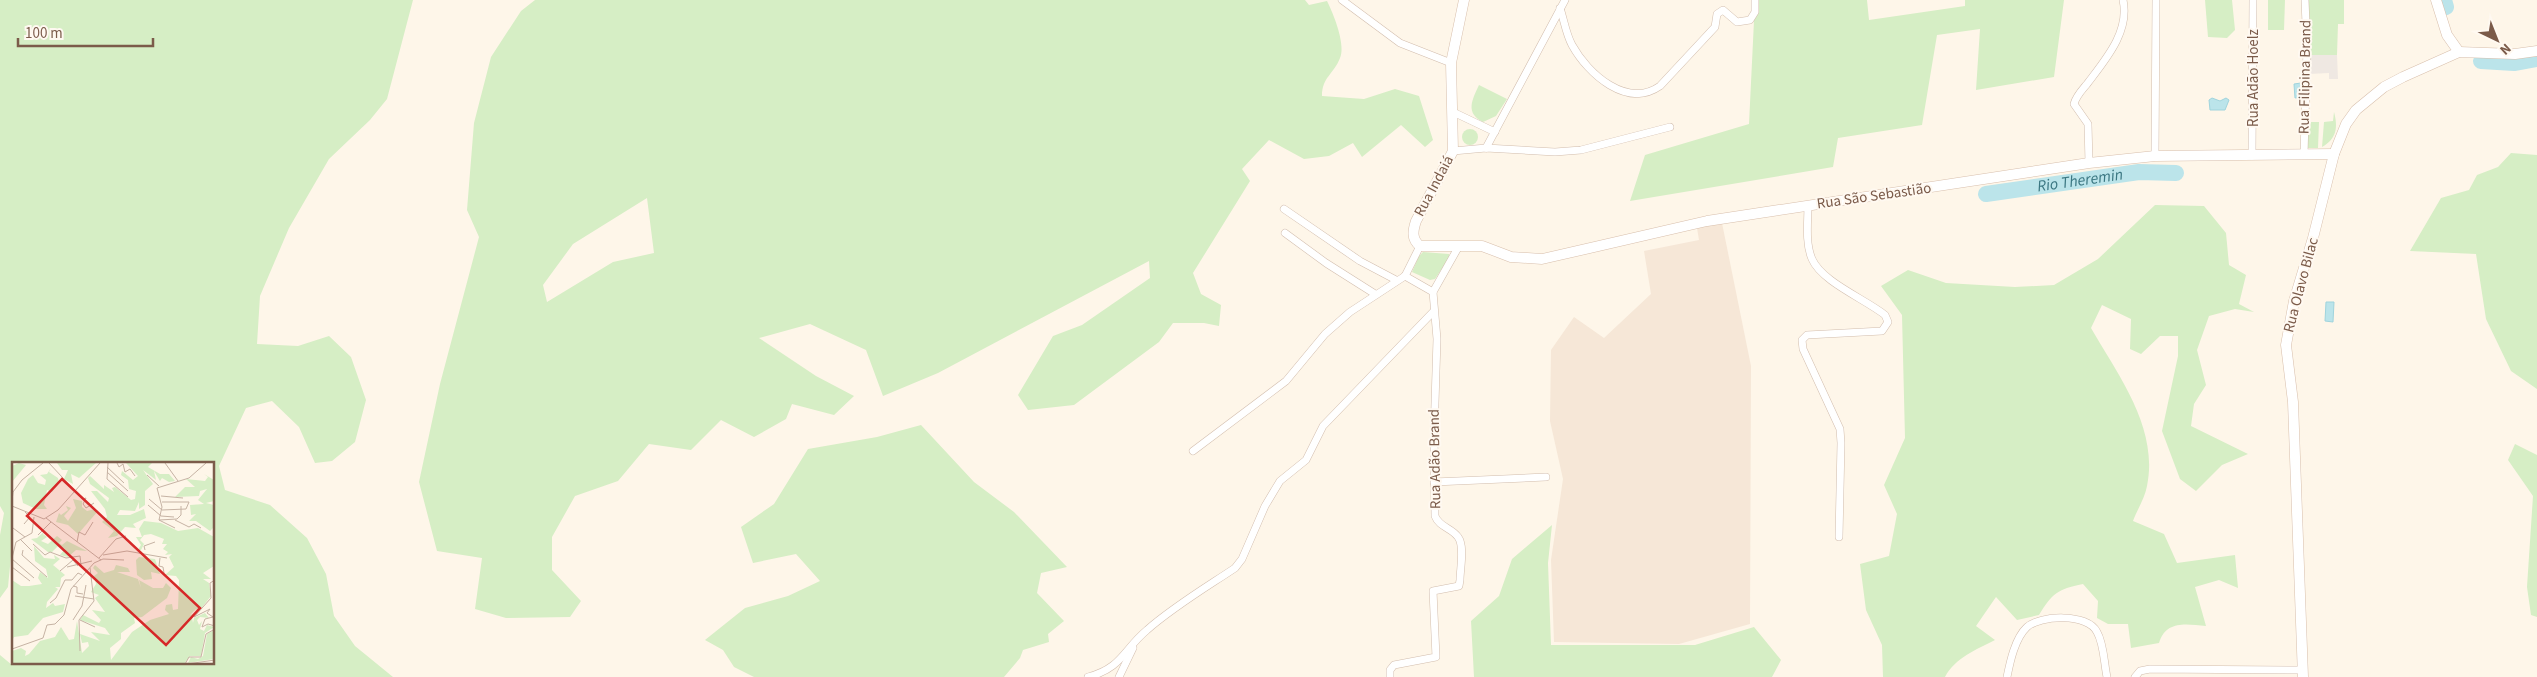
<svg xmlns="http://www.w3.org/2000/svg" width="2537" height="677" viewBox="0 0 2537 677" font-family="'Source Sans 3',sans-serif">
<rect width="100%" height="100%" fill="#fef6e9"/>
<path fill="#f6e7d7" d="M1722,223L1751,366L1750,624L1679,644L1554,642L1551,560L1563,479L1550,421L1551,350L1574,317L1604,338L1651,294L1644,251L1699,240L1697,228Z"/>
<path fill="#efe8e2" d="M2309,55H2337L2338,79H2329V73L2309,74Z"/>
<g fill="#d6eec5" fill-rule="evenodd">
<path d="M0,0H413L387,99L370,120L329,159L289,228L260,296L257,344L298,346L329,336L351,357L366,400L355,442L332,461L315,463L299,427L272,401L246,408L219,466L225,490L270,505L307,538L326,574L334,616L355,646L393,677H0V655L12,665L14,663H214V463H14V525L8,587L0,598V535L4,513L0,506Z"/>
<path d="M535,0H1305L1309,5L1327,1C1333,13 1346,44 1340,58C1334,74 1322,77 1322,96L1364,99L1395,89L1419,96L1433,140L1425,147L1401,125L1362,157L1353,143L1329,156L1304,159L1269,140L1242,169L1250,181L1193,273L1201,294L1221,305L1219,326L1204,323H1173L1159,342L1074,405L1028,410L1018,395L1053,336L1082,325L1150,278L1149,261L938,373L883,396L866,350L810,324L759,338L816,376L854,396L834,415L792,404L786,419L754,437L721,420L691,450L649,444L618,481L575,496L552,537V570L581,601L570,617L506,618L475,609L482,558L437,551L419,482L440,384L479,237L467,210L474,123L491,57L521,11ZM647,198L654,253L613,262L547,302L543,285L573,244Z"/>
<path d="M1755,0H1867L1869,20L1965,6V0H2064L2054,77L1976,90L1980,29L1937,35L1922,125L1838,138L1833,167L1630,201L1645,155L1749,124Z"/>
<path d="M2205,0H2232L2235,30L2227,38L2208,37Z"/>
<path d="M2268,0H2285L2284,30H2268Z"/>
<path d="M2306,0H2344V24H2338L2337,55H2309Z"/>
<path d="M1479,85L1507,99L1496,116L1483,122C1465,113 1472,100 1479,85Z"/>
<path d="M2334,112C2338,127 2337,139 2322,147L2324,122L2333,121Z"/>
<path d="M2306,115H2309L2310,122H2319L2318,148H2305Z"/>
<circle cx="1470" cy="137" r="8"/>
<path d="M2511,153L2537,155V389L2511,371L2486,319L2476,254L2410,251L2441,198L2469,190L2477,175L2498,167Z"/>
<path d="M2155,205L2204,206L2226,233L2229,265L2246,275L2239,304L2254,312L2235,309L2209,316L2197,350L2206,385L2194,404L2191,426L2248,454L2222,465L2196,491L2180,479L2162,431L2178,356V336H2160L2141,354L2130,349L2131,319L2102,305L2091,328C2118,375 2159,428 2147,486C2145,498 2137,510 2133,521L2164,534L2177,563L2235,555L2238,588L2219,580L2195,587L2206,626C2186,624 2166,620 2159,643L2131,648L2128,624H2108L2097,618L2098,601L2083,584C2057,589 2052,594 2039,615L2017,620L1996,597L1976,626L1995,640C1977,649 1955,658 1945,677H1883L1882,645L1866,610L1860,564L1889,556L1897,514L1884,485L1905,438L1902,315L1881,286L1908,270L1946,283L2015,287L2054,285L2098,259Z"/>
<path d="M1423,252L1449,254V258L1435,279L1430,280L1412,272L1419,256Z"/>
<path d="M921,425L974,482L1014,512L1067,567L1041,573L1037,593L1064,621L1048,634L1049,642L1023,650L1020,658L1004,677H754L734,667L723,650L705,640L745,608L788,596L820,581L796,554L753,563L741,527L774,504L808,449L877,437Z"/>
<path d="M2515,444L2537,455V617L2531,615L2527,587L2533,496L2508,460Z"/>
<path d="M1552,525L1548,563L1551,645H1695L1754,627L1781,660L1772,677H1474L1471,621L1499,596L1512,559Z"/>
</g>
<g fill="#bbe4ea" stroke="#a0d4dd">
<path d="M2301,83L2302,97L2295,98L2294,84Z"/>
<path d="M2212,98L2220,101L2226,98L2229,100L2225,110H2210L2209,100Z"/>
<path d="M2326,302H2334L2333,322L2325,321Z"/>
</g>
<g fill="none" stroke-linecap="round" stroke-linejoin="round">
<g stroke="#bbe4ea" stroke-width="16">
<path d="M2444,0L2446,7"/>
<path d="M2481,61L2514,63L2537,59"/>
<path id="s1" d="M1986,194L2139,172L2176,173"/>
</g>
<g stroke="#d2bdad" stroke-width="8">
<g id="street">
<path d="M1342,0L1400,43L1451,63"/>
<path d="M1560,8C1564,20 1566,34 1572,45C1588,74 1627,109 1660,86L1715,27L1717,14L1723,10L1737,22L1750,20L1755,12V0"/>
<path d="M1453,112L1495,132"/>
<path d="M1486,148L1565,0"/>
<path d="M1453,151L1486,148L1555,152L1581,150L1670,127"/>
<path d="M2304,155L2307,48L2305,0"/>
<path d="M2155,156L2156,0"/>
<path d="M2252,156L2253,0"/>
<path d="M2089,163L2088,124L2074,104C2076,96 2082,90 2087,84C2105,60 2130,32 2123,0"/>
<path d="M1808,205C1808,221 1805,243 1812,259C1822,282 1865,299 1885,315L1888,322L1882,331L1807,335L1802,340L1803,349L1840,429L1841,443L1839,537"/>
<path d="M1284,209L1360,261L1396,280"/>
<path d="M1285,233L1326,263L1375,294"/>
<path d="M1405,276L1420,246"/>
<path d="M1405,276L1433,292"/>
<path d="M1193,451L1286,381L1325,334L1350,312L1405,276"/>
<path d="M1434,482L1546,477"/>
<path d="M1088,677C1122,668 1123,650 1147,630C1173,607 1205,588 1235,568L1242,559L1265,506L1280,481L1306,460L1323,426L1433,312"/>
<path d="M1119,677L1133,648"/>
<path d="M1390,677V670L1394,665L1436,657L1433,591L1459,586L1460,580C1460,569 1465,546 1458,537C1452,528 1439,527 1435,516L1434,435L1437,339L1433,292L1459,246"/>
<path d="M2007,677C2010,662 2015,638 2027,627C2040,615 2088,613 2097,632C2104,644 2104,663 2107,677"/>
<path d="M2135,677L2140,671L2150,669L2303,670"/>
</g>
</g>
<g stroke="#d8bfac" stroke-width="11">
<g id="secondary">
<path d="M1464,0L1451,63L1453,151L1416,221C1413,230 1411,239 1420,246H1482L1511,257L1542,259L1707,221L2089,163L2155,156L2334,154"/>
<path d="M2436,0L2447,35L2459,52"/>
<path d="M2303,677L2293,402L2286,345L2294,301L2313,238L2334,154L2346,124L2356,110L2384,87L2403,77L2459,52L2515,54L2537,51"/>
</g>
</g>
<use href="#street" stroke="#fff" stroke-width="7"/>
<use href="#secondary" stroke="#fff" stroke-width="10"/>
</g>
<g text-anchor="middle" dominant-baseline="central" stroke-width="4" stroke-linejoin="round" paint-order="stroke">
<g font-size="15" fill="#7b5b4a" stroke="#fff9f1">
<text transform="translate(2305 77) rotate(-89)">Rua Filipina Brand</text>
<text transform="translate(2253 78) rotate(-90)">Rua Adão Hoelz</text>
<text transform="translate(1434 186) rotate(-62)">Rua Indaiá</text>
<text transform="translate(1874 196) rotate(-8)">Rua São Sebastião</text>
<text transform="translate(2301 285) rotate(-75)">Rua Olavo Bilac</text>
<text transform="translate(1435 459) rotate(-91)">Rua Adão Brand</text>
</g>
<g font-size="16" font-style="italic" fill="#3b7782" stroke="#fff9f1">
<text stroke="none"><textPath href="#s1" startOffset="95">Rio Theremin</textPath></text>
</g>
</g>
<g transform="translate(12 462)">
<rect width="202" height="202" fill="#fef6e9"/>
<path d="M7,1L14,3L0,20V4ZM45,1H84L67,16L59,12L61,22L52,17L56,8H50ZM114,1H140L136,5L148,12H157L163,19L157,20L150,16L148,19L142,9L144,18L131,8L141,22L133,29V43L127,47V40L123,49L108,48L105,53H118L132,47L134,56L121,62L124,66L113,65L105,74L96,76L102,69L90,60L95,55L93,47L79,29H85L96,40L97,36L78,22L76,16L78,14L92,27V23L102,30L100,26L103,25L119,38L123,37L124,29L117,27L116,18L109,13L110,9L121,18L126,14ZM39,6L37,10L46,16L47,21L40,30L35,28L32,43L35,47H24L11,41L9,31L16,17L21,13L26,21L33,23L34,18L28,13L35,12ZM192,12L202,18V39L194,41L202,43V65L198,69L184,59H177L184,52L179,53L178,43L192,42L186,38L195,27L188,29L187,34L163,35L173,25H183L174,17L193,19L196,15ZM61,37L70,39V45L75,49L83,47L86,49L66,72L56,63L44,60L47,51L49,53L56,48L54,44L59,46L52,54L56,59L64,46ZM132,59L149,61L166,69L186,66L202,75V104L191,111L199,117H191L197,121L199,134L187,149L184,147L178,153L184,151L180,155L181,161L182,156L193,151L197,156L188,155L185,158L187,163L190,159L188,167L192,169L195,163L202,165L193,171L189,194H178L172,202H0V189L9,186L14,189L13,194L17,192L28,179L43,175L49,165L57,178L62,177L65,159L70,191L77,184L76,180L70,181L68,172L88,179L79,170L98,173L93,166L68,158L71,153L87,161L89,158L80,148L93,150L83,136L87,133L79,130L84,122L82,114L86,111L81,106L83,103L92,111L102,108L104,103L116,106L118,110H105L126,117L129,126L127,118L141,126H151L154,121L159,126L155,136L130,155L122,156L123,161L109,171V177L98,186L99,198L120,170L138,158L157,152L153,148L154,143L160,142L161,148L166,147L167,118L164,114L153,113L162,105L157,95L160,92L153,93L156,90L151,87L155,82H150L152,77L139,72L132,73L128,78L132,82L129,88H126L129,83L124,75H130L127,67ZM34,68L31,72L35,75L29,79L36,82L45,74L50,78L47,81L50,83L55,79L75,89L64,88L56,95L48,93L53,87L47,83L40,90H36L19,77L25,76ZM22,84L32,96L43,97L42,93L48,97L41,103L53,113L49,116L48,125H43L46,127L35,140L34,146L41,141L43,144L53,142L51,150L31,156L16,173L2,175L0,179V118L9,124H17L30,122L26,116L28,110L36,116L34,107L23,99ZM127,95L143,97L148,112L139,110L140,117L132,118L125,113L124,98ZM202,168V197L176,201L179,195L186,197L191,194L195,172Z" fill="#d6eec5"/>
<path fill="none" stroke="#c6b3a4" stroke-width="1" d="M37,1L63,29M96,1L95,17L116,35M105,1L107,5L111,2L113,10L118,7L123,14M153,1L166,19M95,5L112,21M95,10L116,29M135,13L147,24M63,30L71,37L74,36L71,42L74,46L82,41M149,34L171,36M137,37L150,48M0,39L1,30L10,18L31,1M150,40H177L174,47M136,43L149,54L162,55M0,44L32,57L46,48L88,1M150,48L174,47M34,56L89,98M147,58L150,45L145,26L177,16L194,1M147,58L165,57L169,53V44M147,58L163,66M163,58L177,65L182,62L189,66M12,62L18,55L13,50M1,66L13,75M26,73L39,60M9,78L20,89M65,80L67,70L73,73L81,60M21,82L33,93L38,90L54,96L68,94L69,103M11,88L10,93L35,115M133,88L132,84L143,80M91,93L115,89L155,96M0,96L4,80L20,71L22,55M87,96L104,77L114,74M148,96L147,104L151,105L152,111M0,97L22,116M0,105L18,119M55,105L80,99M48,109L61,98L66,104M203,118L198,121L199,136L182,155L198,147L195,151L201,155L193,157L190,165L196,162L203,164M61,124L65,125V131L71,132M63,134L82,137M38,141L44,136L53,118H60L66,111L70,113M61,158L70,144L74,123M68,158L83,165M0,187L31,176L35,163L43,162L52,153L59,127L82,101L91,97L112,98M68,189L67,158L82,139L78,106M173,202L177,195H189L194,172L203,167M175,202L203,198"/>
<path fill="#d62828" fill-opacity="0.15" stroke="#d62828" stroke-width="2.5" d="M50,17L188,146L154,183L15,54Z"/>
<rect width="202" height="202" fill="none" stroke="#7b5b4a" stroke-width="2.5"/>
</g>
<g transform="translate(2497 40) rotate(137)" stroke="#fff9f1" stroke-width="4" paint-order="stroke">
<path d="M0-4L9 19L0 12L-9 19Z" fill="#7b5b4a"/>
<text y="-8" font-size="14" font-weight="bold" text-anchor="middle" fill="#7b5b4a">N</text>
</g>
<path d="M18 38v8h135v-8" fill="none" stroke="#7b5b4a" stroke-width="2.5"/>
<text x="25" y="38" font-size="15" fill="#7b5b4a" stroke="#fff9f1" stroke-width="4" paint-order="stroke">100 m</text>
</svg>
